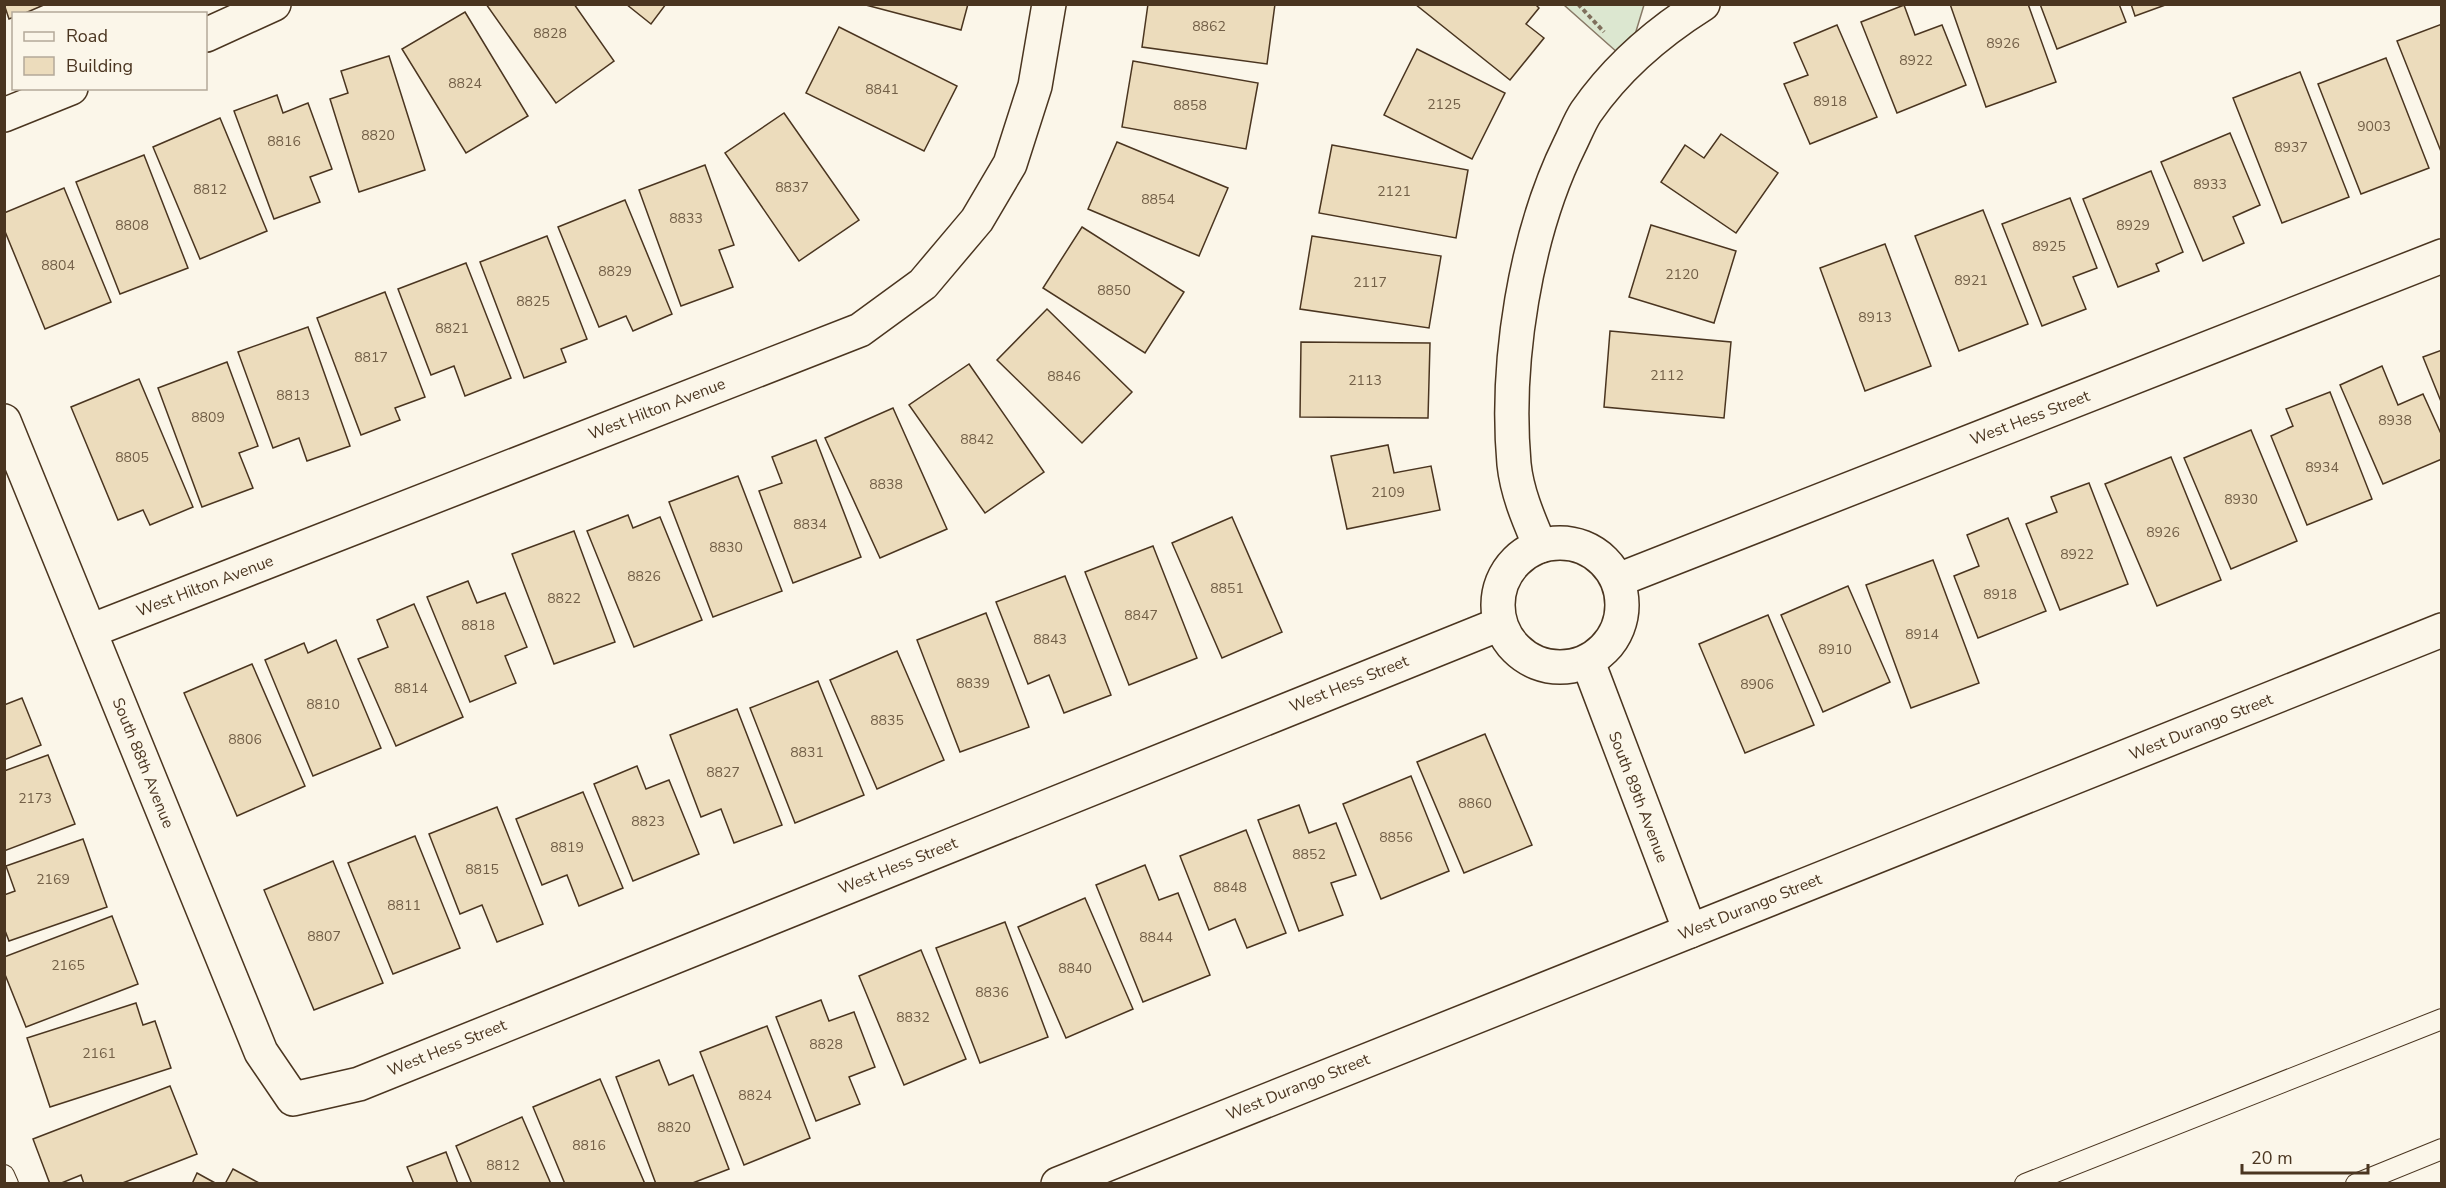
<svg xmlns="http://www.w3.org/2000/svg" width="2446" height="1188" viewBox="0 0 2446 1188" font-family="'Nunito Sans',sans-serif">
<rect width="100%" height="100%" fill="#fbf6e9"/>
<path fill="#dce7d0" stroke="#887966" stroke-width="1.5" d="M1564,5H1644L1627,61Z"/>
<g fill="#ecdcbc" stroke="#4a3520" stroke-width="1.5">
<path d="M4,4H46L23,14H14V17L9,19Z"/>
<path d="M486,4H574L614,61L556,103Z"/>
<path d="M626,4H666L651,24Z"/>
<path d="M862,4H968L961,30Z"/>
<path d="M1148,4H1275L1267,64L1142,47Z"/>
<path d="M1415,4H1535L1539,8L1526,24L1544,38L1510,80Z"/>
<path d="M1950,4H2028L2056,82L1986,107Z"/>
<path d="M2040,4H2119L2126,22L2057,49Z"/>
<path d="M2131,4H2168L2135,16Z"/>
<path d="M1904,5L1915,35L1942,25L1966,85L1897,113L1861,22Z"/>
<path d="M465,12L528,116L466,153L402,49Z"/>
<path d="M2442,24V154L2397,41Z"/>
<path d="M1837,25L1877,117L1810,144L1784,84L1808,75L1794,43Z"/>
<path d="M839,27L957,86L924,151L806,93Z"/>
<path d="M1417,49L1505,93L1472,159L1384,115Z"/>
<path d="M389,56L425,170L359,192L330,99L348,93L341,71Z"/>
<path d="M2386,58L2429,168L2361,194L2318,84Z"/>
<path d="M1133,61L1258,83L1246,149L1122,127Z"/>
<path d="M2300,72L2349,197L2282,223L2233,98Z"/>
<path d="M277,95L283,113L308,103L332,169L310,177L320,202L274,219L234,111Z"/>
<path d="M784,113L859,220L799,261L725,153Z"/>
<path d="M220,118L267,231L200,259L153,147Z"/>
<path d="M2230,133L2260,205L2233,217L2244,243L2203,261L2161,162Z"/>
<path d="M1721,134L1778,173L1736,233L1661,182L1685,145L1704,158Z"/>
<path d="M1117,142L1228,188L1199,256L1088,209Z"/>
<path d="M1332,145L1468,170L1456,238L1319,213Z"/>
<path d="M144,155L188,268L120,294L76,182Z"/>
<path d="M705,165L734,245L719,250L733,287L681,306L639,190Z"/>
<path d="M2151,171L2183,252L2156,264L2159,271L2118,287L2083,199Z"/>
<path d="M64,188L111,302L45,329L4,229V213Z"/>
<path d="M2070,198L2097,268L2073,277L2086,309L2042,326L2002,224Z"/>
<path d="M625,200L672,314L633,331L626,316L599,327L558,227Z"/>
<path d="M1983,210L2028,324L1959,351L1915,236Z"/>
<path d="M1651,225L1736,251L1714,323L1629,297Z"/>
<path d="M1082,227L1184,292L1145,353L1043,288Z"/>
<path d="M547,236L587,339L561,349L566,362L524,378L480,262Z"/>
<path d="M1312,236L1441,256L1429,328L1300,309Z"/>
<path d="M1885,244L1931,366L1865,391L1820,268Z"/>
<path d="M466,263L511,378L465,396L454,366L431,375L398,289Z"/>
<path d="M385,292L425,397L395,408L400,420L361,435L317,318Z"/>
<path d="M1047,309L1132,392L1082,443L997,360Z"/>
<path d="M308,327L350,446L307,461L299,438L273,448L238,352Z"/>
<path d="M1610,331L1731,342L1724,418L1604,407Z"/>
<path d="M1301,342L1430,343L1428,418L1300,417Z"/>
<path d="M2442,350V404L2423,357Z"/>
<path d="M227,362L258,446L239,453L253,488L202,507L158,388Z"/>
<path d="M969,364L1044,472L985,513L909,405Z"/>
<path d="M2382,366L2398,405L2423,394L2442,436V459L2383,484L2340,385Z"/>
<path d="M139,379L193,507L150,525L143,510L118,520L71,407Z"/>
<path d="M2330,392L2372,499L2307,525L2271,436L2293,426L2286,409Z"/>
<path d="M893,408L947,529L880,558L825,438Z"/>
<path d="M2251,430L2297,541L2231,569L2184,458Z"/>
<path d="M816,440L861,557L793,583L759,491L782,483L772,457Z"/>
<path d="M1388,445L1394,473L1431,466L1440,510L1347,529L1331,456Z"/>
<path d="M2171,457L2221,580L2157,606L2105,484Z"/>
<path d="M738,476L782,591L713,617L669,502Z"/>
<path d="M2089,483L2128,584L2060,610L2026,524L2057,512L2051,497Z"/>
<path d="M628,515L633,528L660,517L702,620L634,647L587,531Z"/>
<path d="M1232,517L1282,632L1222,658L1172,543Z"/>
<path d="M2008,518L2046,611L1978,638L1954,576L1979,566L1967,535Z"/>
<path d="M574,531L615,642L554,664L512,554Z"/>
<path d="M1153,546L1197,658L1129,685L1085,572Z"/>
<path d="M1933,560L1979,683L1911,708L1866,585Z"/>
<path d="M1065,576L1111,695L1064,713L1049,675L1028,684L996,602Z"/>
<path d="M468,581L477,603L505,593L527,647L505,656L516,683L470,702L427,597Z"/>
<path d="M1848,586L1890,682L1823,712L1781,615Z"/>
<path d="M414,604L463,717L396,746L358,659L388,647L377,620Z"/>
<path d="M986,613L1029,727L960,752L917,640Z"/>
<path d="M1768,615L1814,725L1745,753L1699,644Z"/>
<path d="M336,640L381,748L313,776L265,660L304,643L308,653Z"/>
<path d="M897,651L944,760L877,789L830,680Z"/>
<path d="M252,664L305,786L237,816L184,693Z"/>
<path d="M818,681L864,795L795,823L750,708Z"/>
<path d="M22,698L41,745L4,760V705Z"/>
<path d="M737,709L782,825L734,843L721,809L701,817L670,735Z"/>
<path d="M1485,734L1532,845L1464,873L1417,762Z"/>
<path d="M48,755L75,824L4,851V771Z"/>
<path d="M637,766L646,789L669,780L699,854L633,881L594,784Z"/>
<path d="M1411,776L1449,871L1381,899L1343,804Z"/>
<path d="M583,792L623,888L579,906L567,875L542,885L516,819Z"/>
<path d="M1299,805L1309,833L1336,823L1356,875L1331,883L1343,915L1299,931L1258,820Z"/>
<path d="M497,807L543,924L497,942L482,905L460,914L429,834Z"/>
<path d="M1246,830L1286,933L1247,948L1235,919L1209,930L1180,856Z"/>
<path d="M415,836L460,948L393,974L348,863Z"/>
<path d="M83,839L107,907L9,941L4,928V895L15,891L6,866Z"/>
<path d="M333,861L383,983L314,1010L264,890Z"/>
<path d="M1145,865L1159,900L1178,893L1210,975L1143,1002L1096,885Z"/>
<path d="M1085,898L1133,1009L1066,1038L1018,927Z"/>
<path d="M112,916L138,984L26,1027L4,972V957Z"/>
<path d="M1005,922L1048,1037L980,1063L936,948Z"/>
<path d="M921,950L966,1059L904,1085L859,976Z"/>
<path d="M821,1000L829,1021L854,1012L875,1067L849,1077L860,1104L816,1121L776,1017Z"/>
<path d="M136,1003L143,1025L155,1021L171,1068L50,1107L27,1038Z"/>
<path d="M767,1026L810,1138L744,1165L700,1052Z"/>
<path d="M659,1060L669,1085L693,1075L729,1169L690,1184H656L616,1077Z"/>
<path d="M600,1079L645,1184H565L533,1107Z"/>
<path d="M170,1086L197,1154L120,1184H84L81,1175L59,1184H50L33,1139Z"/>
<path d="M522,1117L551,1184H472L456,1146Z"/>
<path d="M446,1152L458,1184H414L407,1167Z"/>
<path d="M233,1169L261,1184H225Z"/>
<path d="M197,1173L217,1184H192Z"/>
</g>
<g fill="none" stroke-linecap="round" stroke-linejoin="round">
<g stroke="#4a3520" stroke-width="22">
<g id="service">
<path d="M4,1175L8,1184"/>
<path d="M2025,1184L2442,1019"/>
<path d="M2356,1184L2442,1149"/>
</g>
</g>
<g stroke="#4a3520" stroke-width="36">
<g id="minor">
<path d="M206,35L274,4"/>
<path d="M4,115L71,88"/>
<path d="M4,421L261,1052L293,1099L359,1084L1500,624"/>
<circle cx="1560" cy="605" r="62"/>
<path d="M1540,546C1529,520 1517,493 1514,464C1505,363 1525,235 1570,144C1575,134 1580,121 1586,112C1617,67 1657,33 1703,4"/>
<path d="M1618,580L2442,256"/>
<path d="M90,631L860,330L923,284L977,220L1010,164L1035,86L1049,4"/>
<path d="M1588,662L1690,931"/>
</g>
</g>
<g stroke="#4a3520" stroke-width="36">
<path id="tertiary" d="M1058,1184L2442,630"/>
</g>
<path stroke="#7f6f5c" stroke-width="4" stroke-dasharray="4.5 3" stroke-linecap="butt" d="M1578,4L1604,32"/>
<use href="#service" stroke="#fbf6e9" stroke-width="20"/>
<use href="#minor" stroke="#fbf6e9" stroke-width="33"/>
<use href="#tertiary" stroke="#fbf6e9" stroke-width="33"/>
</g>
<g text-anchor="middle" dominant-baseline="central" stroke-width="4.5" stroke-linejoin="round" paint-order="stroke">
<g font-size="14" fill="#725f47">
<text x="1209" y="26">8862</text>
<text x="550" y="33">8828</text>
<text x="2003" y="43">8926</text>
<text x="1916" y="60">8922</text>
<text x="465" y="83">8824</text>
<text x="882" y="89">8841</text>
<text x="1830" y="101">8918</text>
<text x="1444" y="104">2125</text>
<text x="1190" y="105">8858</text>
<text x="2374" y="126">9003</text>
<text x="378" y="135">8820</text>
<text x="284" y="141">8816</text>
<text x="2291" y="147">8937</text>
<text x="2210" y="184">8933</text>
<text x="792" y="187">8837</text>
<text x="210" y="189">8812</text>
<text x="1394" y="191">2121</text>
<text x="1158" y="199">8854</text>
<text x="686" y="218">8833</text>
<text x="132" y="225">8808</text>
<text x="2133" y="225">8929</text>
<text x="2049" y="246">8925</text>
<text x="58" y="265">8804</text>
<text x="615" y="271">8829</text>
<text x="1682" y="274">2120</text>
<text x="1971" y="280">8921</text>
<text x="1370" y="282">2117</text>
<text x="1114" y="290">8850</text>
<text x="533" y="301">8825</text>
<text x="1875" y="317">8913</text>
<text x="452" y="328">8821</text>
<text x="371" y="357">8817</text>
<text x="1667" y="375">2112</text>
<text x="1064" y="376">8846</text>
<text x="1365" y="380">2113</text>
<text x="293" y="395">8813</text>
<text x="208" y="417">8809</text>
<text x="2395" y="420">8938</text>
<text x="977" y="439">8842</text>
<text x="132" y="457">8805</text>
<text x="2322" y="467">8934</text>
<text x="886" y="484">8838</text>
<text x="1388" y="492">2109</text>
<text x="2241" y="499">8930</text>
<text x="810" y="524">8834</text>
<text x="2163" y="532">8926</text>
<text x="726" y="547">8830</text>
<text x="2077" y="554">8922</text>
<text x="644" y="576">8826</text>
<text x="1227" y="588">8851</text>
<text x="2000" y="594">8918</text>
<text x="564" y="598">8822</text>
<text x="1141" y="615">8847</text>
<text x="478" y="625">8818</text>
<text x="1922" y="634">8914</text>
<text x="1050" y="639">8843</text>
<text x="1835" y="649">8910</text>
<text x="973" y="683">8839</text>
<text x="1757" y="684">8906</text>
<text x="411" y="688">8814</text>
<text x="323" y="704">8810</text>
<text x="887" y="720">8835</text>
<text x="245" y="739">8806</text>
<text x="807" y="752">8831</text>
<text x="723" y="772">8827</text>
<text x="35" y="798">2173</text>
<text x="1475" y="803">8860</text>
<text x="648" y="821">8823</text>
<text x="1396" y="837">8856</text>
<text x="567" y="847">8819</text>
<text x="1309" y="854">8852</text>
<text x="482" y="869">8815</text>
<text x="53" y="879">2169</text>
<text x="1230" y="887">8848</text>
<text x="404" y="905">8811</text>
<text x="324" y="936">8807</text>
<text x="1156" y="937">8844</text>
<text x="68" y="965">2165</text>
<text x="1075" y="968">8840</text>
<text x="992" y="992">8836</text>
<text x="913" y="1017">8832</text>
<text x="826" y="1044">8828</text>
<text x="99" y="1053">2161</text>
<text x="755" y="1095">8824</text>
<text x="674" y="1127">8820</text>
<text x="589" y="1145">8816</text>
<text x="503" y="1165">8812</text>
</g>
<g font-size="16" fill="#4a3520" stroke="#fbf6e9">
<text transform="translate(657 409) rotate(-21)">West Hilton Avenue</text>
<text transform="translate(2030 418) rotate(-21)">West Hess Street</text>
<text transform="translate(205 586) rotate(-21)">West Hilton Avenue</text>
<text transform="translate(1349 684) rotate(-22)">West Hess Street</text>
<text transform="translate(2201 727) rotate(-22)">West Durango Street</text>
<text transform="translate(143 763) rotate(68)">South 88th Avenue</text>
<text transform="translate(1638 797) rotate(69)">South 89th Avenue</text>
<text transform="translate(898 866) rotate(-22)">West Hess Street</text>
<text transform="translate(1750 907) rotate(-22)">West Durango Street</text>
<text transform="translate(447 1048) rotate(-22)">West Hess Street</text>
<text transform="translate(1298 1087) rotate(-22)">West Durango Street</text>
</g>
</g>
<rect width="2446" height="1188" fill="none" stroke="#4a3520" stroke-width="12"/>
<rect x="12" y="12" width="195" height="78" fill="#fbf6e9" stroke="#b4a999" stroke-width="1.5"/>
<rect x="24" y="32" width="30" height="9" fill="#fbf6e9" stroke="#b4a999" stroke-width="1.5"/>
<text x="66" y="42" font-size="18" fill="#4a3520">Road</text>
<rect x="24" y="57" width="30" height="18" fill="#ecdcbc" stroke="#b4a999" stroke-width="1.5"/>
<text x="66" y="72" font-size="18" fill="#4a3520">Building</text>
<path d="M2242 1164v9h126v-9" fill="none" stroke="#4a3520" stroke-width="3"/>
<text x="2251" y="1164" font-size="18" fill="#4a3520" stroke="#fbf6e9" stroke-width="4.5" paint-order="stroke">20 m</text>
</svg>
